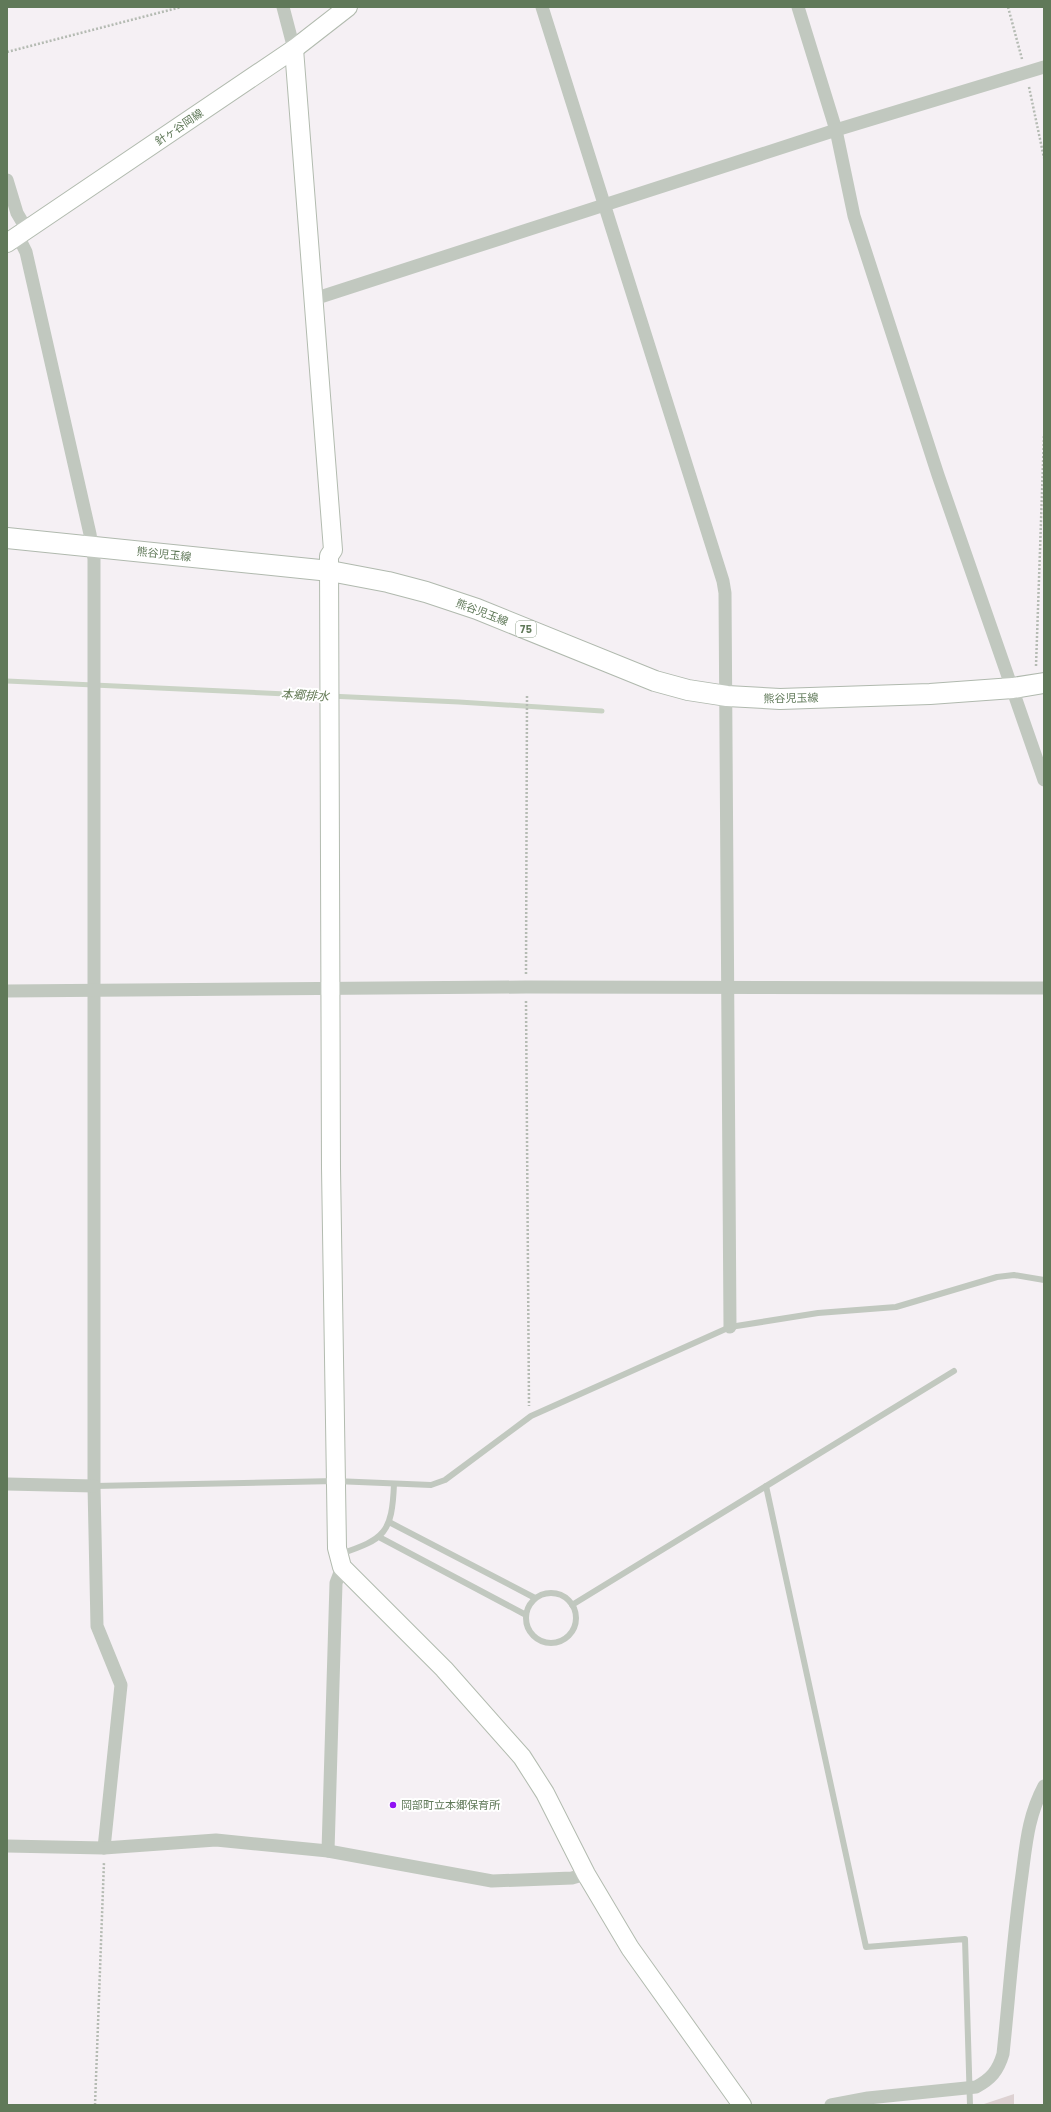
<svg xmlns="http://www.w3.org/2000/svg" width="1051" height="2112" viewBox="0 0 1051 2112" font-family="Poppins,'Noto Sans JP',sans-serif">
<rect width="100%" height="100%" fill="#f5f0f4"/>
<path fill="#ddd1d2" d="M1014,2094V2105H981Z"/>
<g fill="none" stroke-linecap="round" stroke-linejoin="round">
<path stroke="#cad3c5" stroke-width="5" d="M7,681L459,702L602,711"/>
<g stroke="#b2bbaf" stroke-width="20">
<g id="secondary">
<path d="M294,49L333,550L329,556L331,1168L337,1548L342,1567L444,1669L522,1757L545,1793L586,1874L630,1948L742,2105"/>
<path d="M7,243L294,49L348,7"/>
</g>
</g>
<g stroke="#b0b9ae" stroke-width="22">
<path id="primary" d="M7,538L330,571L388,582L426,592L477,609L655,681L688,690L727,696L780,699L930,694L1013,688L1044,683"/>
</g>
<g stroke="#b5bbb3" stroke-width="2.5" stroke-dasharray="2 2" stroke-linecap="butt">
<path d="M1008,7L1022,59"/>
<path d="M7,52L181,7"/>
<path d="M1029,87L1044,158"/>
<path d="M1036,666L1044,435"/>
<path d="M526,974L527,696"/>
<path d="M526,1001L529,1406"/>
<path d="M95,2105L104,1862"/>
</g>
<g stroke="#c1c8bf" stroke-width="6">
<path d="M94,1486L335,1481L431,1485L445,1480L531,1416L730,1327L818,1313L896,1307L997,1277L1014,1275L1044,1280"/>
<path d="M766,1486L866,1947L965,1939L970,2105"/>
<path d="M389,1522L535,1598"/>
<path d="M379,1537L526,1615"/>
<path d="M340,1554C385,1539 392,1533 394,1484"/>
<circle cx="551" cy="1618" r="25"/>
<path d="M572,1605L954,1371"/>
</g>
<g stroke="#c1c8bf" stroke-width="13">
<path d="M283,7L294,49"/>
<path d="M542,7L723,581L725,593L730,1327"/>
<path d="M798,7L836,130L854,216L938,475L1044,780"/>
<path d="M7,180L17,213L27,230"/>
<path d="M18,236L26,252L90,534L94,559V1486L97,1626L121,1685L104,1848"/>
<path d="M314,299L836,130L1044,67"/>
<path d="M7,991L526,987L1044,988"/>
<path d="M7,1484L94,1486"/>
<path d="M7,1846L104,1848L216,1840L328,1851L492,1881L572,1878L586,1874"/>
<path d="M328,1851L336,1583L342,1567"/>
<path d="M831,2105L868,2098L976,2087C991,2079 998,2071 1003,2054C1009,1997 1013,1939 1021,1882C1026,1847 1027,1818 1044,1786"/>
</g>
<use href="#secondary" stroke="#fff" stroke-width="18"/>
<use href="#primary" stroke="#fff" stroke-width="20"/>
</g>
<circle fill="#9112f4" stroke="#fff" stroke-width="1.5" cx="393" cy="1805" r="4"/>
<g text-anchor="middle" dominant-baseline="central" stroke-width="4" stroke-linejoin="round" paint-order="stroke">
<rect fill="#fff" stroke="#90a18b" stroke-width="1" x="516" y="621" width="20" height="16" rx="3"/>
<g font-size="10" font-weight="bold" fill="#607959">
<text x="526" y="629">75</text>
</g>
<g font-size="11" fill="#607959" stroke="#fff">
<text transform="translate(179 127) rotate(-34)">針ヶ谷岡線</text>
<text transform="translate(164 554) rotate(6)">熊谷児玉線</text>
<text transform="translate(482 612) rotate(21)">熊谷児玉線</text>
<text transform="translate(791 698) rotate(-1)">熊谷児玉線</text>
</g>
<g font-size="11" fill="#607959" stroke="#fff" text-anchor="start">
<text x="401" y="1805">岡部町立本郷保育所</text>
</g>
<g font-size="12" font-style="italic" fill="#667c58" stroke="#fff">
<text transform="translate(305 695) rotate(3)">本郷排水</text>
</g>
</g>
<rect width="1051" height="2112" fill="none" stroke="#607959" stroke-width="16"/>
</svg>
